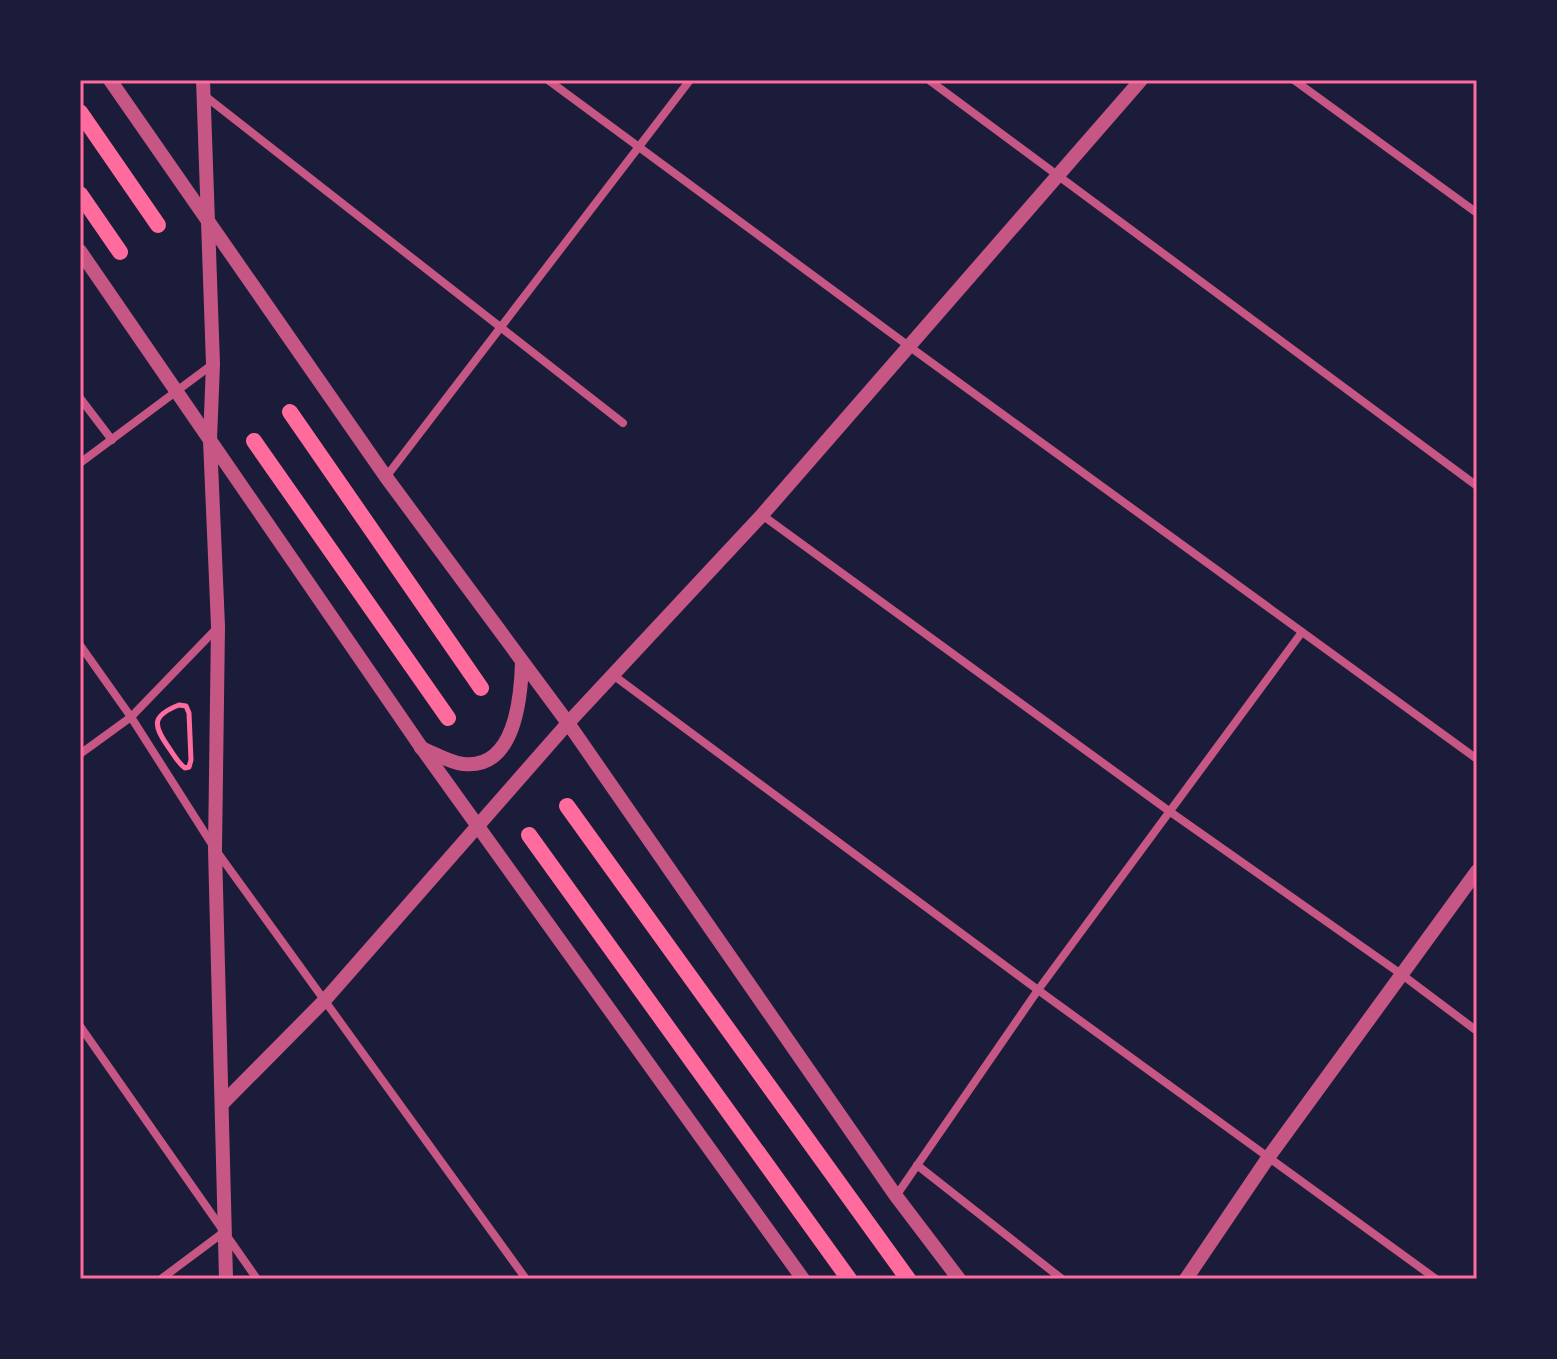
<svg xmlns="http://www.w3.org/2000/svg" width="1557" height="1359" viewBox="0 0 1557 1359" font-family="Cabin,sans-serif">
<rect width="100%" height="100%" fill="#1b1b3a"/>
<g fill="none" stroke-linecap="round" stroke-linejoin="round">
<path stroke="#ff6b9d" stroke-width="5" d="M179,705L186,706L189,713L191,760L189,767L185,768C178,763 174,755 169,748C153,725 151,716 179,705Z"/>
<g stroke="#c65784" stroke-width="8">
<path d="M548,80L910,347L1477,759"/>
<path d="M929,80L1477,486"/>
<path d="M1294,80L1477,213"/>
<path d="M205,96L623,423"/>
<path d="M80,398L112,440"/>
<path d="M80,463L213,364"/>
<path d="M386,477L690,80"/>
<path d="M762,515L1169,811L1401,974L1477,1031"/>
<path d="M80,645L131,717L215,849L526,1279"/>
<path d="M613,675L1038,990L1436,1279"/>
<path d="M80,754L131,717L217,628"/>
<path d="M80,1026L257,1279"/>
<path d="M917,1165L1062,1279"/>
<path d="M896,1196L1038,990L1302,632"/>
<path d="M161,1279L224,1232"/>
</g>
<g stroke="#c65784" stroke-width="14">
<path d="M110,80L386,477L568,723L896,1196L959,1279"/>
<path d="M203,80L213,364L210,440L218,626L215,849L226,1279"/>
<path d="M80,251L421,747L803,1279"/>
<path d="M421,748C434,753 448,762 463,764C515,770 521,698 522,662"/>
<path d="M222,1104L324,1001L568,723L762,515L1141,80"/>
<path d="M1186,1279L1268,1158L1477,871"/>
</g>
<g stroke="#ff6b9d" stroke-width="16">
<path d="M80,112L158,225"/>
<path d="M80,194L120,252"/>
<path d="M290,412L481,688"/>
<path d="M254,441L448,718"/>
<path d="M567,806L908,1279"/>
<path d="M529,835L849,1279"/>
</g>
</g>
<rect width="1557" height="1359" fill="none" stroke="#1b1b3a" stroke-width="164"/>
<rect x="82" y="82" width="1393" height="1195" fill="none" stroke="#ff6b9d" stroke-width="3"/>
</svg>
